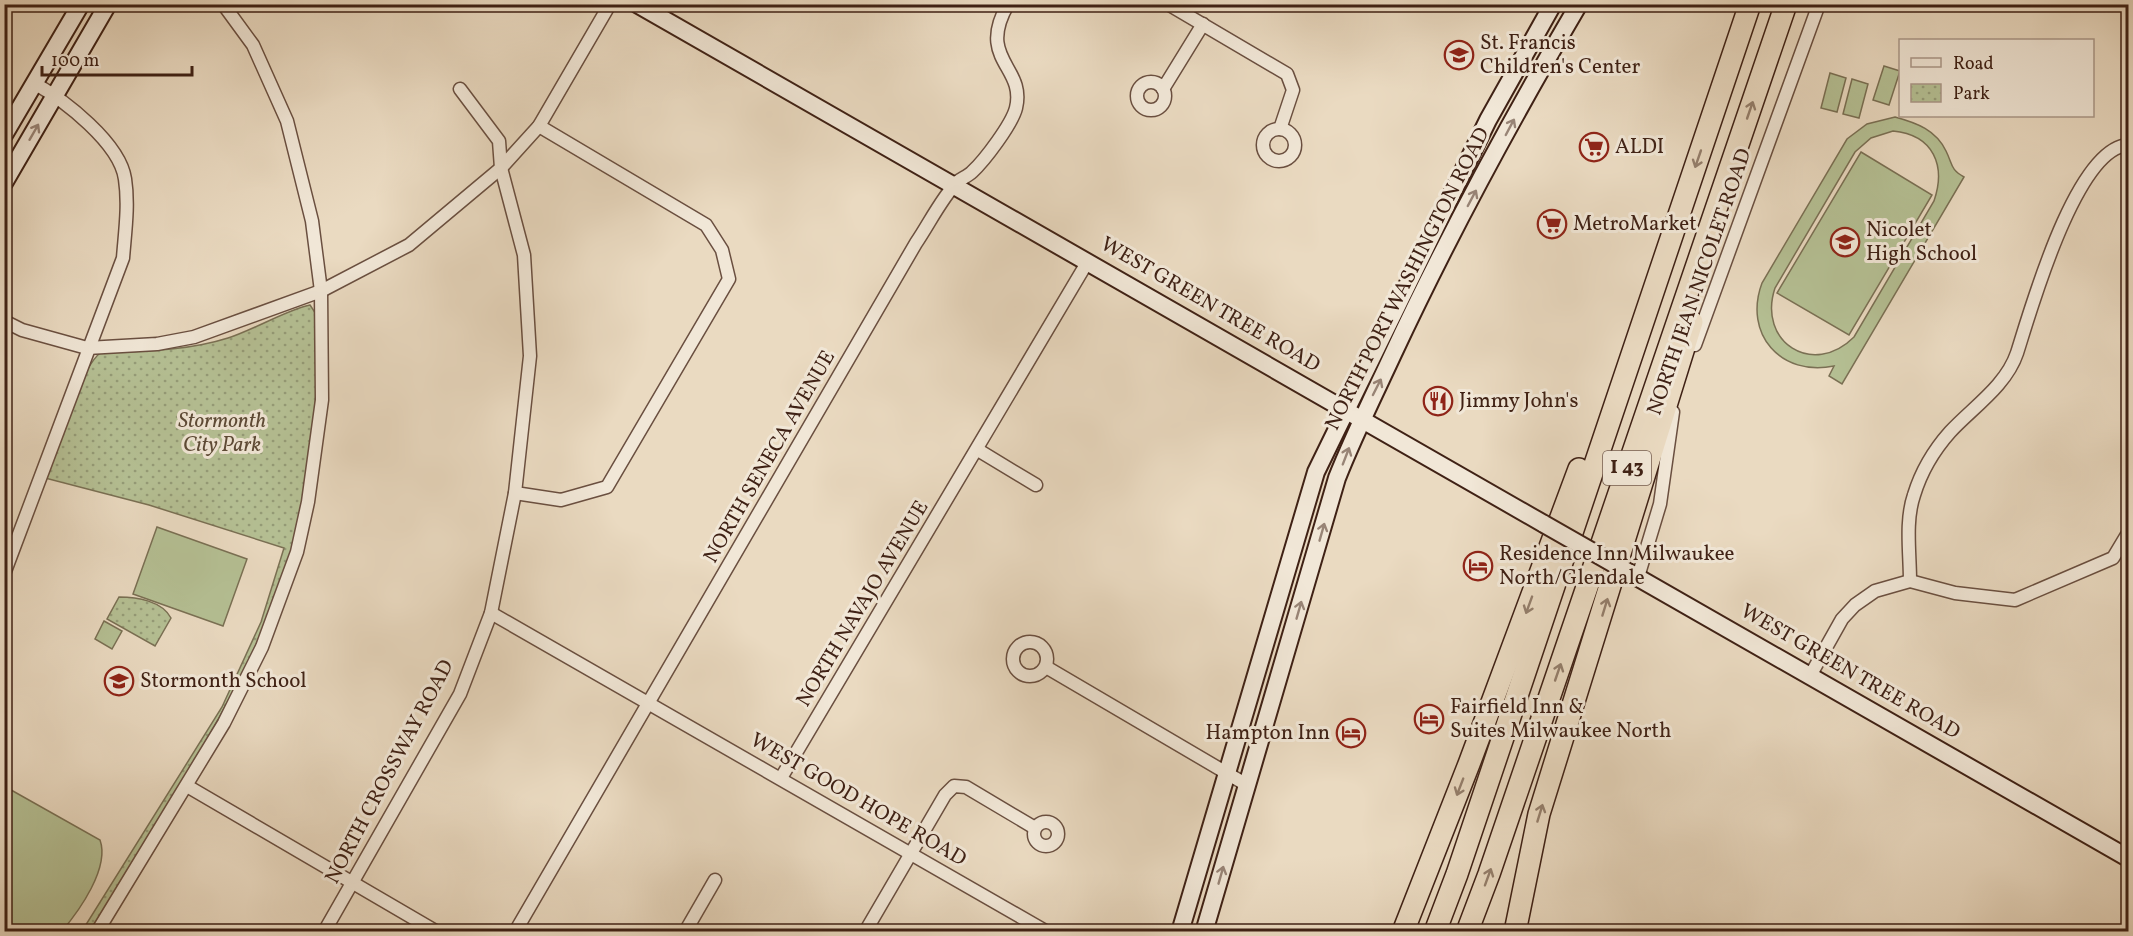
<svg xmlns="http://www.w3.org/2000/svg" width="2133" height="936" viewBox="0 0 2133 936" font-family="Vollkorn,serif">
<defs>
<pattern id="park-dots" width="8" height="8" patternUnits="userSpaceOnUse" patternTransform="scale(1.5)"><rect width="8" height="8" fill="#b5c094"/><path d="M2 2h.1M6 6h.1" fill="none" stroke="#959c78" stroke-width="1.8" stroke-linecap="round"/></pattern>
</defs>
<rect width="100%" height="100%" fill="#eadac1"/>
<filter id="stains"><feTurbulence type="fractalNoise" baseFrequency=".00333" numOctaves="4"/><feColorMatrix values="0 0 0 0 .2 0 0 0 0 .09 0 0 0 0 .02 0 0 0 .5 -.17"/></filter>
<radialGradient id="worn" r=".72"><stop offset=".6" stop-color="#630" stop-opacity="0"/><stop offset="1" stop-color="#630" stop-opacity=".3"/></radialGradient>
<g fill="#b5c094" stroke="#7a7054" stroke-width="1.5" fill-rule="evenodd">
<path d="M1884,66L1900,71L1889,105L1873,100Z"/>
<path d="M1830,73L1846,78L1837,112L1821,108Z"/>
<path d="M1852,79L1868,84L1859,118L1843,114Z"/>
<path d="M1895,117C1917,123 1936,130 1946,151C1953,165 1950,169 1964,177L1842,384L1829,376L1834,366C1781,377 1743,334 1762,283L1847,139L1867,124ZM1893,131C1934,135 1946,166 1934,201L1854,337C1813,378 1757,342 1775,288L1855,152L1871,138Z"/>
<path d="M1861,152L1932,195L1849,335L1777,293Z"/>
<path d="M157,527L247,559L223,626L133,594Z"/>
<path d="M104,621L122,631L112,649L95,639Z"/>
<path d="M4,786L100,840C110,868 79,911 62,931H5Z"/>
</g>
<g fill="url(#park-dots)" stroke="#7a7054" stroke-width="1.5">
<path d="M310,305L316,314C318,378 315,454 301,517C280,608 236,689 190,770C159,824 127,880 90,931H82L222,707L261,622L284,548L149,505L45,478C54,451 80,369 100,353C143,351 187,351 228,338C251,331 291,308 310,305Z"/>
<path d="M119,597C137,597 162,601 171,618L155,646L107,619Z"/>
</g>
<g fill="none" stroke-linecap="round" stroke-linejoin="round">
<g stroke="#6a4f40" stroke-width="15">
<g id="street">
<path d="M1168,4L1287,74L1293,90L1280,129"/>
<circle cx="1151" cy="96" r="14"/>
<path d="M1163,89L1203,24"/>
<circle cx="1279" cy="145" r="16"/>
<path d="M4,321L22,330L87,348L157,344L194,337L321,291L409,245L501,168L539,126L610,4"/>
<path d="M1695,345L1819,4"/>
<path d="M978,450L1036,485"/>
<path d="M515,493L561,500L607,487L729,279L722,250L706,225L539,126"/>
<path d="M4,574L123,258C125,232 129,205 125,179C120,143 64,100 34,83"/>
<path d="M1638,577L1660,504L1673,412"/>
<path d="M1910,581C1910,553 1905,521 1914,495C1921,472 1934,450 1950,432C1972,408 2006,386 2017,353C2031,309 2076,148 2128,145"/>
<path d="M491,613L1047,932"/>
<circle cx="1030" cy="659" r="17"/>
<path d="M1046,667L1247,785"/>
<path d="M1810,676L1842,619L1855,605L1875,591L1910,581L1955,593L2015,600L2113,558L2128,533"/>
<path d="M781,778L1088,261"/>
<path d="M187,786L437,932"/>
<circle cx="1046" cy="834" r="12"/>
<path d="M97,932L224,723L262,647L297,552L308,502L322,400L321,291L312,221L287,121L253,45L223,4"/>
<path d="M324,932L460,694L491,613L515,493L530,356L524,255L501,168L499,141L460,89"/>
<path d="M515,932L916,243C929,224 941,199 957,182C962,178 968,176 972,172C985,160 1012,124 1016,108C1026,66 976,60 1008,4"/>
<path d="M685,932L715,880"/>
<path d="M865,932L945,795L954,786L966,787L1035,828"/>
</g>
</g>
<g stroke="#3f2115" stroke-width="20">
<g id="secondary">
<path d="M637,4L1544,524"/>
<path d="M4,135L81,4"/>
<path d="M4,183L108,4"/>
<path d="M1628,572L2128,858"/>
<path d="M1180,932L1316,472L1488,120L1553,4"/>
<path d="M1204,932L1337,478C1354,435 1374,395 1393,354C1449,234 1512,118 1579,4"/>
</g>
</g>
<g stroke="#3f2115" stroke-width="24">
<g id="highway">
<path d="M1403,932L1469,764L1579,469"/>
<path d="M1435,932L1457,874L1750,4"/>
<path d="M1467,932L1489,874L1786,4"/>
<path d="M1515,932L1539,814L1692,322"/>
</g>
</g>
<use href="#street" stroke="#f1e7d7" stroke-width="12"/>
<use href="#secondary" stroke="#f1e7d7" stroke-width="16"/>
<use href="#highway" stroke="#eadac1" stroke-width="21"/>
<g stroke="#3f2115" stroke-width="20" stroke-linecap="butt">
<path id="secondary-bridge" d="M1544,524L1628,572"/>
</g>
<use href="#secondary-bridge" stroke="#f1e7d7" stroke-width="16"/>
</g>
<defs><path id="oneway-shaft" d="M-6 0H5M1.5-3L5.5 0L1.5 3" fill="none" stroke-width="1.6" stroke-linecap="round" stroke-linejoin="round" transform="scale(1.5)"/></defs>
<g stroke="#947e6b">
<use href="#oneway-shaft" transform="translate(1750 110) rotate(-71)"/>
<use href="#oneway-shaft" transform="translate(1698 159) rotate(109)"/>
<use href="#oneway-shaft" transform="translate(1529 605) rotate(110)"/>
<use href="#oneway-shaft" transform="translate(1605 607) rotate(-73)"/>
<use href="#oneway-shaft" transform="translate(1558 672) rotate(-71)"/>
<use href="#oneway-shaft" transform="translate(1460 787) rotate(111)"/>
<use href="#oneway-shaft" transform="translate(1540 813) rotate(-73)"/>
<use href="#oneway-shaft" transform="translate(1488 877) rotate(-70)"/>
</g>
<g stroke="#988476">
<use href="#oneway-shaft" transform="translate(1510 127) rotate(-62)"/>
<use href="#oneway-shaft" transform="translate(34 132) rotate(-60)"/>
<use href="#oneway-shaft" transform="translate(1472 198) rotate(-62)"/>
<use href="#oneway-shaft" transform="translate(1377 387) rotate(-63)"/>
<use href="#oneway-shaft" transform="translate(1346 456) rotate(-69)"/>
<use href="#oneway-shaft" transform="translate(1322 532) rotate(-74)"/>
<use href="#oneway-shaft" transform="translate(1299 610) rotate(-74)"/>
<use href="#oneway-shaft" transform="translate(1221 875) rotate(-74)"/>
</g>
<defs>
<g id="school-ring" transform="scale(1.5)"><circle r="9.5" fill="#f1e7d7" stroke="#8f2418" stroke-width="1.5"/><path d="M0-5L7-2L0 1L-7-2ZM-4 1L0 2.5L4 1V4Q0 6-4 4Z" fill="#8f2418"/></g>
<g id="supermarket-ring" transform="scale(1.5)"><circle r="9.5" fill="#f1e7d7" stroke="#8f2418" stroke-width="1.5"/><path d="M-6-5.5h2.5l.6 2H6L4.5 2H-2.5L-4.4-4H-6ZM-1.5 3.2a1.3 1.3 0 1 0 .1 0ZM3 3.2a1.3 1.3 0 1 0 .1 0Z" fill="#8f2418"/></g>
<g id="restaurant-ring" transform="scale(1.5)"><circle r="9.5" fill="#f1e7d7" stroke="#8f2418" stroke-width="1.5"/><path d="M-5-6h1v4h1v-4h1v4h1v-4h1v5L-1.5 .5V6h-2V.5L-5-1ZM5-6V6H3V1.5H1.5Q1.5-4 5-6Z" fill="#8f2418"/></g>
<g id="hotel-ring" transform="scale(1.5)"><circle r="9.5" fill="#f1e7d7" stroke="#8f2418" stroke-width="1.5"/><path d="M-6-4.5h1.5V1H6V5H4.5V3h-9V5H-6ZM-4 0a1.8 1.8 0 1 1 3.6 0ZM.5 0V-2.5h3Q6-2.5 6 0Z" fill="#8f2418"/></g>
</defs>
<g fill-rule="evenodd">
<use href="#school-ring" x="1459" y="55"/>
<use href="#supermarket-ring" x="1594" y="147"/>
<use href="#supermarket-ring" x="1552" y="224"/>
<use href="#school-ring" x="1845" y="242"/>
<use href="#restaurant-ring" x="1438" y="401"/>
<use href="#hotel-ring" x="1478" y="566"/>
<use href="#school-ring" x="119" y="681"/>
<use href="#hotel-ring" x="1429" y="719"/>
<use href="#hotel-ring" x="1351" y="733"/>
</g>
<g text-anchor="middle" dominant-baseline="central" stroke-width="6" stroke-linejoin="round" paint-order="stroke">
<rect fill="#f1e7d7" stroke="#745c4f" stroke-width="1.5" x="1603" y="451" width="48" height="34" rx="4.5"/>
<g font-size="20" font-weight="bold" fill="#3f2115">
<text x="1627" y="468">I 43</text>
</g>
<g font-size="21" fill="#3f2115" stroke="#f1e7d7" text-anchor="start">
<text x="1480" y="43">St. Francis<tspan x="1480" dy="24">Children's Center</tspan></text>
<text x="1615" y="147">ALDI</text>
<text x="1573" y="224">MetroMarket</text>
<text x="1866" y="230">Nicolet<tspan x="1866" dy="24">High School</tspan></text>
<text x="1459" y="401">Jimmy John's</text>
<text x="1499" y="554">Residence Inn Milwaukee<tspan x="1499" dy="24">North/Glendale</tspan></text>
<text x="140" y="681">Stormonth School</text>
<text x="1450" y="707">Fairfield Inn &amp;<tspan x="1450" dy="24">Suites Milwaukee North</tspan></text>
<text x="1330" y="733" text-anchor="end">Hampton Inn</text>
</g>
<g font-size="21" fill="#3f2115" stroke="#f1e7d7">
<text transform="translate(1408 279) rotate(-63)">NORTH PORT WASHINGTON ROAD</text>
<text transform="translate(1700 282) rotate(-71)">NORTH JEAN NICOLET ROAD</text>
<text transform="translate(1210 305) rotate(30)">WEST GREEN TREE ROAD</text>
<text transform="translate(770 457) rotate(-60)">NORTH SENECA AVENUE</text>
<text transform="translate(863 604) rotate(-59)">NORTH NAVAJO AVENUE</text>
<text transform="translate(1850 672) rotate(30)">WEST GREEN TREE ROAD</text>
<text transform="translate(390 772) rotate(-62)">NORTH CROSSWAY ROAD</text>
<text transform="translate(858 800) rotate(30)">WEST GOOD HOPE ROAD</text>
</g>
<g font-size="21" font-style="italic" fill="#5c4935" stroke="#f1e7d7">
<text x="222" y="421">Stormonth<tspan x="222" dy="24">City Park</tspan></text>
</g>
</g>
<rect width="2133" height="936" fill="none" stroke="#eadac1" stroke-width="24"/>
<rect x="6" y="6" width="2121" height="924" fill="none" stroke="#3f2115" stroke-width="3"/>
<rect x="12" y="12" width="2109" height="912" fill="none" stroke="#3f2115" stroke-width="1.5"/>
<rect x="1899" y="39" width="195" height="78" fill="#f1e7d7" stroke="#aa9889" stroke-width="1.5"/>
<rect x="1911" y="58" width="30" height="9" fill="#f1e7d7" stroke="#aa9889" stroke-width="1.5"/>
<text x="1953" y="69" font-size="18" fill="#3f2115">Road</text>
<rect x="1911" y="84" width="30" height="18" fill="url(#park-dots)" stroke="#aa9889" stroke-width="1.5"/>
<text x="1953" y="99" font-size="18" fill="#3f2115">Park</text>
<path d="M42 66v9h150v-9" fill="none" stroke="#3f2115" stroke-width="3"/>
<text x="51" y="66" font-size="18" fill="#3f2115" stroke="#f1e7d7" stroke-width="4.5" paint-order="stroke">100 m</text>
<rect width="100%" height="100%" filter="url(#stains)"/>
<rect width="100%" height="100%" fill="url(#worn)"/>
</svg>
